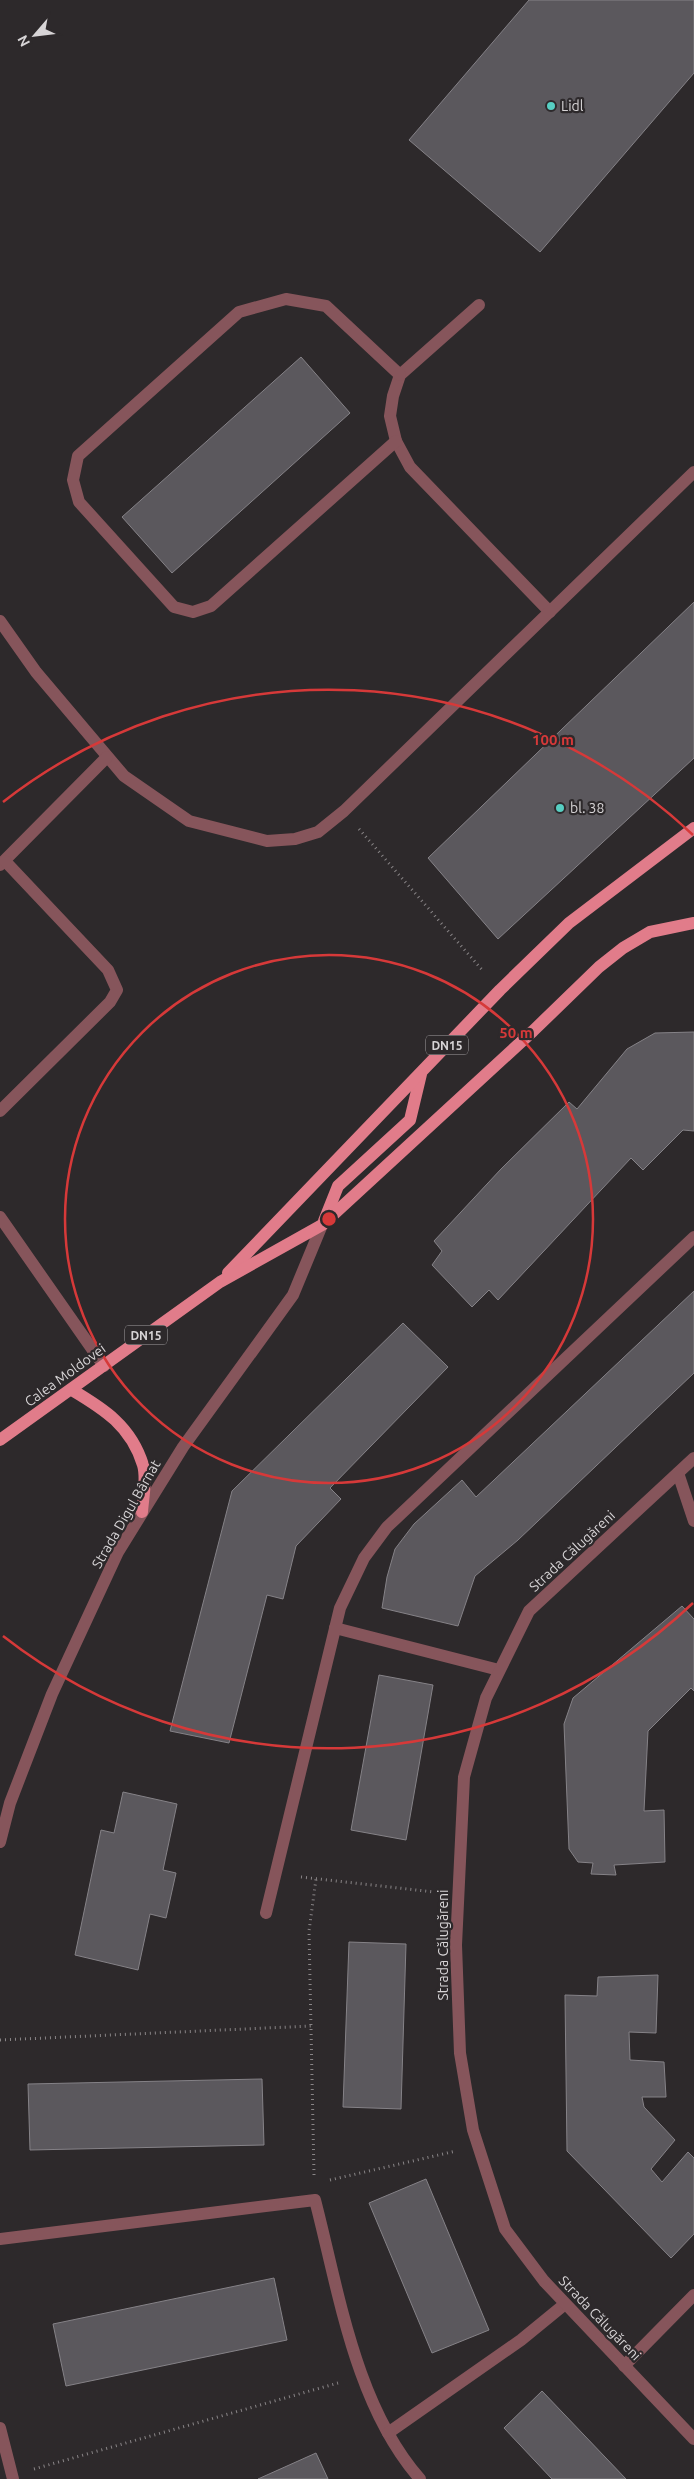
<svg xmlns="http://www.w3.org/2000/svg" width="694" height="2479" viewBox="0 0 694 2479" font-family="Ubuntu,sans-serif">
<rect width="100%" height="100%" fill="#2d292b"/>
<g fill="#5b585d" stroke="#858287">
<path d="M529,0H694V73L540,252L409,140Z"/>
<path d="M301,357L350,413L172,573L122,517Z"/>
<path d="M694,602V758L498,939L428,858Z"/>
<path d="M694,1032V1131L683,1130L643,1170L631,1158L498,1300L489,1290L472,1307L432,1265L442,1251L434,1241L501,1169L569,1102L577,1109L627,1049L655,1033Z"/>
<path d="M694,1291V1373L518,1540L475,1576L458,1626L382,1608L387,1577L395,1549L414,1524L462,1480L476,1497Z"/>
<path d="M403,1323L448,1367L330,1488L341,1499L296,1546L283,1599L267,1595L229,1743L170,1731L232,1491Z"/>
<path d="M682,1606L694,1619V1691L691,1688L648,1731L644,1811L664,1810L665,1862L614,1865L616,1875L591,1874L593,1863L578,1862L569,1849L564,1724L573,1698Z"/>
<path d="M379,1675L433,1685L406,1840L351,1830Z"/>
<path d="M123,1792L177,1804L163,1870L176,1873L166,1918L150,1914L138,1970L75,1955L101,1830L114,1833Z"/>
<path d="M349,1942L406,1944L401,2109L343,2107Z"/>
<path d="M658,1975L656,2033L629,2032L630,2060L664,2062L666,2097H642L644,2107L675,2140L651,2169L662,2182L688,2152L694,2158V2234L671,2258L567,2151L565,1995L597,1996L598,1977Z"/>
<path d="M262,2079L264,2145L30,2150L28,2084Z"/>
<path d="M426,2179L489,2330L432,2353L369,2203Z"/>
<path d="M274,2278L287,2340L66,2386L53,2324Z"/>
<path d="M542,2391L626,2479H552L504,2428Z"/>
<path d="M316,2453L328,2479H258Z"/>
</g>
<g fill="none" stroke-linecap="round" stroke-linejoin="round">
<g stroke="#898587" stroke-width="3" stroke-dasharray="1 4" stroke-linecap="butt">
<path d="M359,829L483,971"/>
<path d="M301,1877L434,1892"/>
<path d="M0,2040L311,2026"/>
<path d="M314,2175L309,1931L316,1879"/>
<path d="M330,2180L456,2151"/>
<path d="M34,2469L338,2383"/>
</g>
<g stroke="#86555b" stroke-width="12">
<path d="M479,305L400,375L393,396L390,416L396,441L410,467L550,612"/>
<path d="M396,441L211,606L193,612L174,607L79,502L73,480L78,456L239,312L286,299L326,306L400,375"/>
<path d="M678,1473L694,1521"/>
<path d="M335,1628L499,1670"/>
<path d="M266,1913L340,1608L364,1558L387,1527L694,1237"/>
<path d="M0,2239L315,2200C339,2292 355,2405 420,2479"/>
<path d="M624,2366L694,2295"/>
<path d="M388,2433L521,2340L565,2304"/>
</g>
<g stroke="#86555b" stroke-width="12">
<path d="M0,621L36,672L124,776L189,821L267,841L295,839L318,832L344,811L694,472"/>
<path d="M0,865L107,757"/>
<path d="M0,1111L110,1002L117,990L108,970L5,861"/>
<path d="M0,1217L104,1366"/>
<path d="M694,1458L529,1611L486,1698L464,1777L456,1945L460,2053L473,2130L505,2229L544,2281L694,2439"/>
</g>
<g stroke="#86555b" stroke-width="12">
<path d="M0,1842L10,1803L52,1694L118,1552L183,1447L293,1295L322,1225"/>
<path d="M0,2428L13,2479"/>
</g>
<g stroke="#e17c8a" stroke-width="12">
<path d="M324,1221L338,1186L410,1120L421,1074"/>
<path d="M228,1273L500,990L569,923L694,828"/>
<path d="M72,1390C104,1409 131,1426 143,1465C147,1478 143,1498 142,1512"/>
<path d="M0,1440L220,1282L322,1225L533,1031L599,967L623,948L650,932L694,923"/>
</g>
</g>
<g fill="none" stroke="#d63939" stroke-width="2.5">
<circle cx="329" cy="1219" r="264"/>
<path d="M693 1603A529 529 0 0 1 3 1636M3 802A529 529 0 0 1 693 835"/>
</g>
<g fill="#57cec2" stroke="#2d292b" stroke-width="2">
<circle cx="551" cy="106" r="5"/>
<circle cx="560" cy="808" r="5"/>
</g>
<g text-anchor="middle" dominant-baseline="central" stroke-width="4.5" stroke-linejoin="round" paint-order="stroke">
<g fill="#2d292b" stroke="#a4a1a3" stroke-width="1">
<rect x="426" y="1035.5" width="42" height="19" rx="4"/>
<rect x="125" y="1325.5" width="42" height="19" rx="4"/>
</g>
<g font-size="12" font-weight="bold" fill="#d7d4d6">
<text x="447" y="1045">DN15</text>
<text x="146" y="1335">DN15</text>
</g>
<g font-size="14" fill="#d7d4d6" stroke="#2d292b" text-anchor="start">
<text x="561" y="106">Lidl</text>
<text x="570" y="808">bl. 38</text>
</g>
<g font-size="14" fill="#d7d4d6" stroke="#2d292b">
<text transform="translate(65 1375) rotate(-36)">Calea Moldovei</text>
<text transform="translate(126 1514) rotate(-60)">Strada Digul Bârnat</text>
<text transform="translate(572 1551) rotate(-43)">Strada Călugăreni</text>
<text transform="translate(443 1945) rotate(-90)">Strada Călugăreni</text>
<text transform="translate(600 2318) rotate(46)">Strada Călugăreni</text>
</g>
</g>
<circle cx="329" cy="1219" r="8" fill="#d63939" stroke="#2d292b" stroke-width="2.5"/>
<g font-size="15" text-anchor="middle" font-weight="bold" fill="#d63939" stroke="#2d292b" stroke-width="4.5" stroke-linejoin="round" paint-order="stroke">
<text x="553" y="745">100 m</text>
<text x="516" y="1038">50 m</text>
</g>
<g transform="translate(35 35) rotate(242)" stroke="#2d292b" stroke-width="4" paint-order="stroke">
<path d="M0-4L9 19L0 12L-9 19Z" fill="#d7d4d6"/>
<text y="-8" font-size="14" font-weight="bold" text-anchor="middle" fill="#d7d4d6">N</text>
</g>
</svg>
